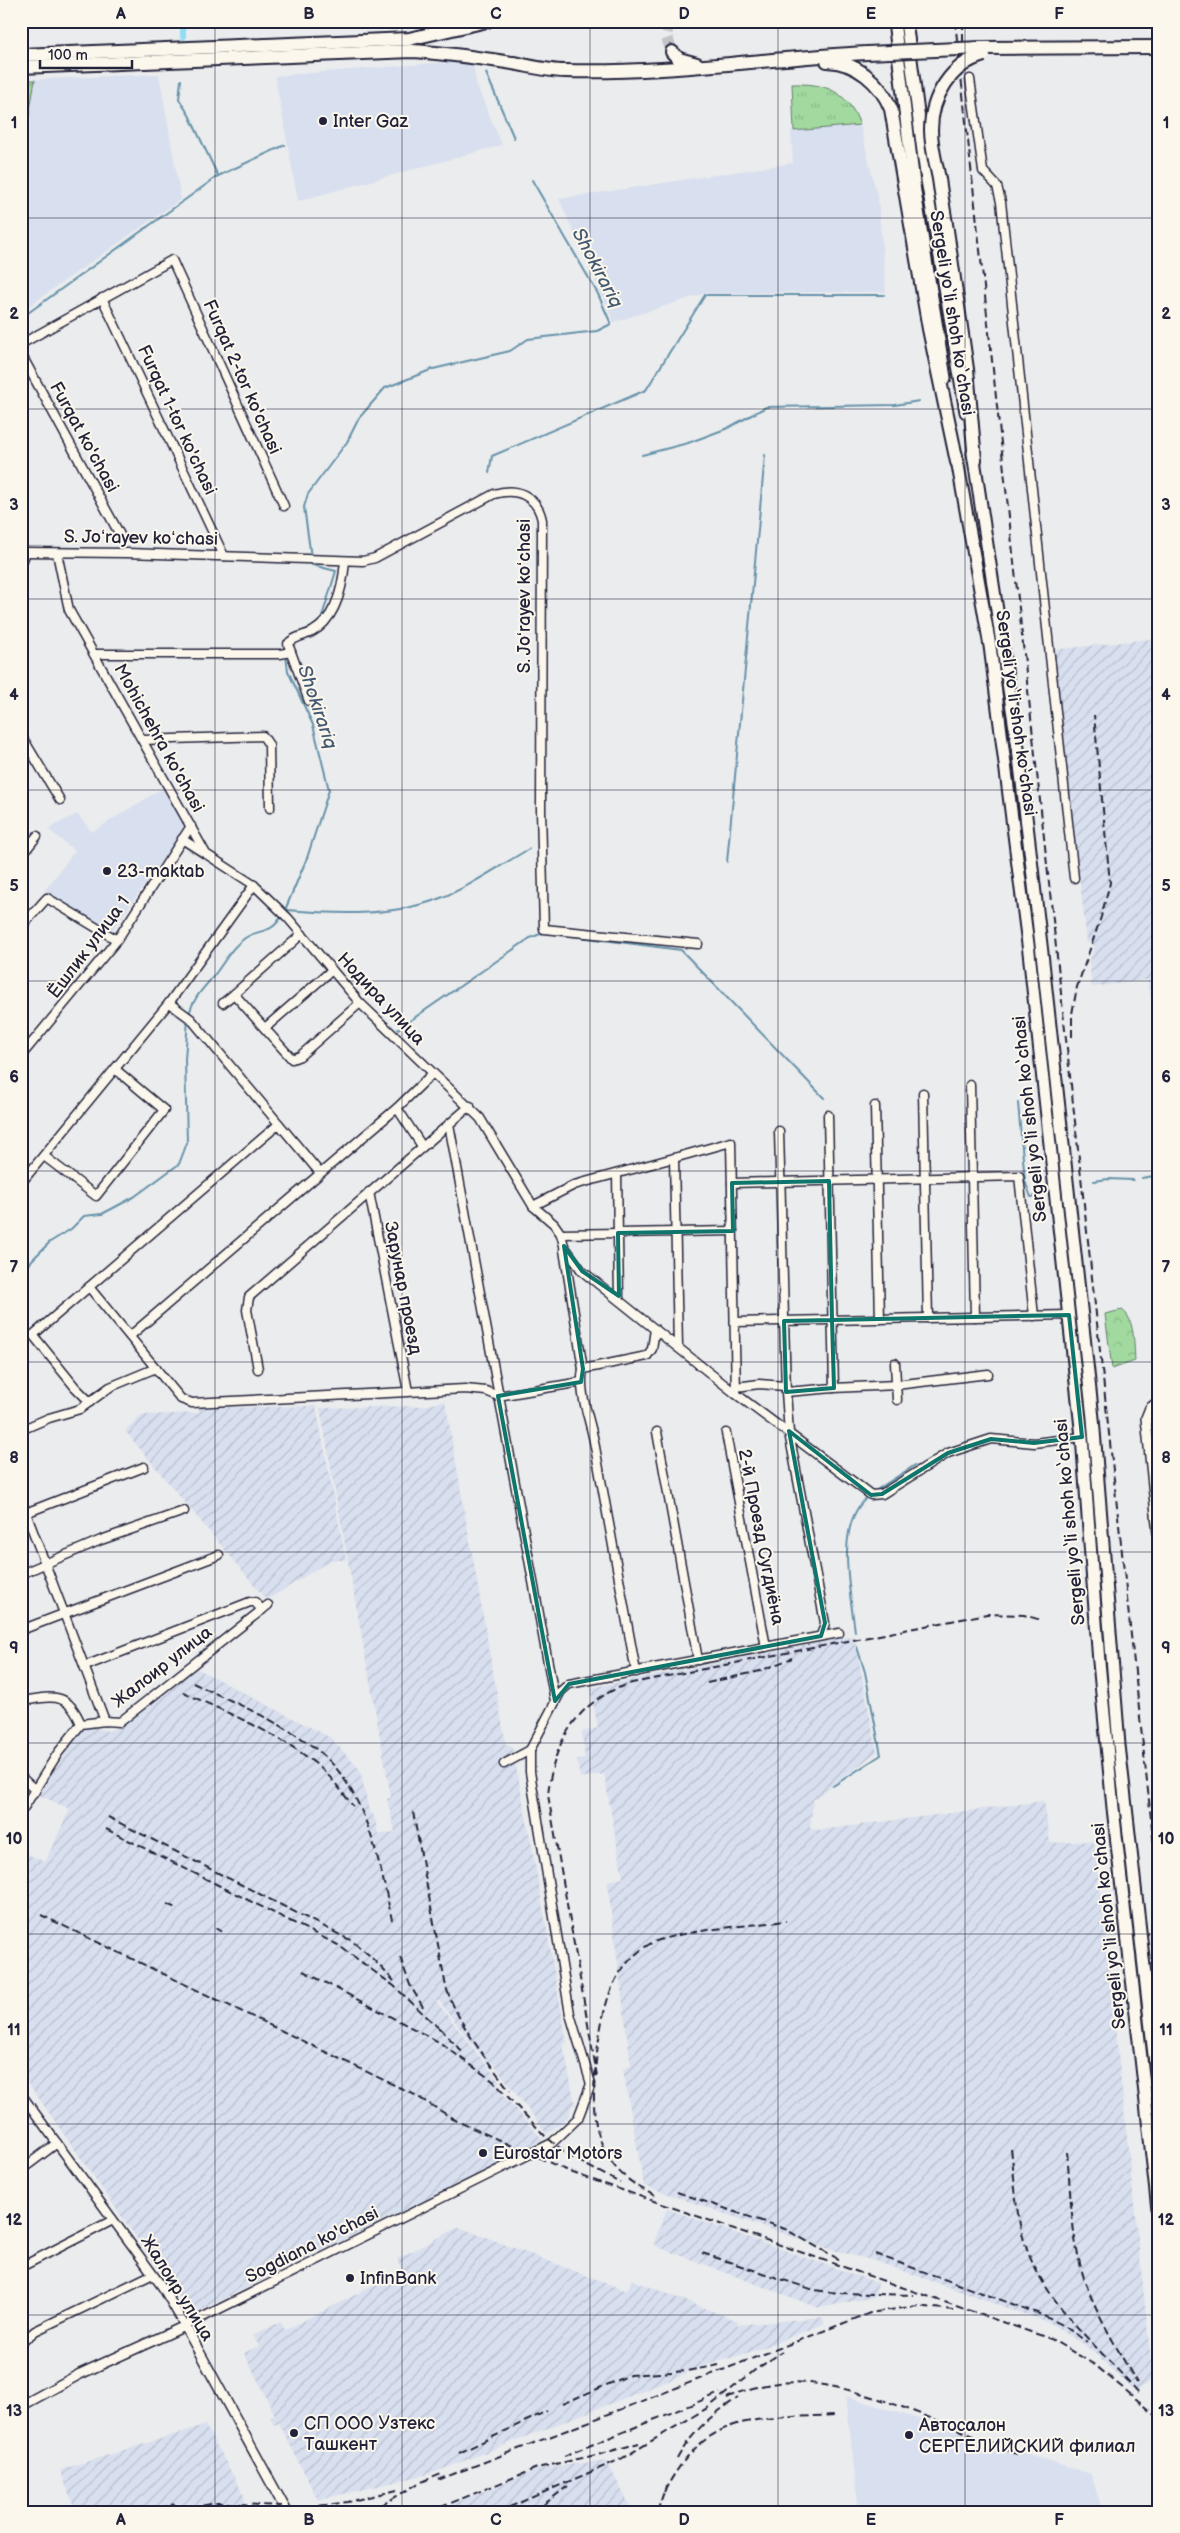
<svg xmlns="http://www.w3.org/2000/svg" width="1180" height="2533" viewBox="0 0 1180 2533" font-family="'Balsamiq Sans',sans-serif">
<defs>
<pattern id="industrial-furrows" width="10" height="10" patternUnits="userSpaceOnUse" patternTransform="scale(1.25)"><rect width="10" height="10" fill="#d8dfee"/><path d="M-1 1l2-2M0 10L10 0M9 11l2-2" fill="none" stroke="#b9bfcd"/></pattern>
<pattern id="grass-tufts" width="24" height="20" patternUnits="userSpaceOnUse" patternTransform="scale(1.25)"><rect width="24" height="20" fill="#a1d99e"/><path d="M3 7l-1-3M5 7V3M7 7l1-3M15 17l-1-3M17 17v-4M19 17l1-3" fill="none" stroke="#8aba89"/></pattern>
<pattern id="forest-crowns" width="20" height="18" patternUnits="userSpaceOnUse" patternTransform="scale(1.25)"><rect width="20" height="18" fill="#a1d99e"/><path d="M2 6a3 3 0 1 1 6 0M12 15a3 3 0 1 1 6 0" fill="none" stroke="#8aba89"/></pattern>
<pattern id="park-dots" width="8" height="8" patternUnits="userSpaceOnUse" patternTransform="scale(1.25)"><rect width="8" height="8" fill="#a1d99e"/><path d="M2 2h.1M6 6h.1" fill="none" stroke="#8aba89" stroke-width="1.8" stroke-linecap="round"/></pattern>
</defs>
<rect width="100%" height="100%" fill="#ebeced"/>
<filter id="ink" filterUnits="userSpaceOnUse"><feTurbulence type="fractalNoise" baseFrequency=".02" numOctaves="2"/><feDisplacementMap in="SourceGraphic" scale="10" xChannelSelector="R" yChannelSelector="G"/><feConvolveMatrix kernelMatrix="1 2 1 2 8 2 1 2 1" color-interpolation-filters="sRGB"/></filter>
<g filter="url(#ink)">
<g fill="#d8dfee">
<path d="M473,60L476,84L502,145L298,201L275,76Z"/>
<path d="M159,74L181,199L26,308L21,302V80Z"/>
<path d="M860,125L878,199L886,292L706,293L614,322L559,199L793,163L791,131Z"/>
<path d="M163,788L187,826L110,933L45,890L75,851L48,829L77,814L92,832Z"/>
<path d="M846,2396L1091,2474L1103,2512H859Z"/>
</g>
<g fill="url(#industrial-furrows)">
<path d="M1159,638V1009H1153L1147,980L1092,987L1089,962L1095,946L1087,942L1053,650Z"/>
<path d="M445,1401L506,1745L512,1747L532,1847L567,2043L563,2044L575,2104L571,2107L569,2116L547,2134L492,2062L487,2063L439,2001H436L499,2081L497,2088L543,2140L528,2149L191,2315L21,2073V1851L45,1862L70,1809L37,1794L86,1725L108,1731L122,1726L196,1668L331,1738L360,1770L370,1814L374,1815L378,1834L395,1832L387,1799L391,1797L320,1408L424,1406Z"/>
<path d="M316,1406L346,1560H331L267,1600L125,1431L141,1415L199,1413V1408Z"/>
<path d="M854,1636L877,1752L813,1800L810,1829L821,1830L1044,1801L1050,1843L1094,1841L1101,1895L1153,2380L1135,2391L1090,2349L1052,2324L875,2261L829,2249L644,2186L623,2069L631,2066L607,1881L623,1878L604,1774L580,1778L577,1760L585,1758L582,1732L598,1728L590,1688Z"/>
<path d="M667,2209L878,2283L874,2297L819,2308L653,2245Z"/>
<path d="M459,2227L627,2291L632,2280L738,2321L737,2325L823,2317L824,2324L757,2350L687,2371L686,2374L433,2473L318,2500L279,2423L274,2425L270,2418L275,2415L244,2353L259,2346L253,2335L281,2322L285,2330L397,2274V2272L402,2270L397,2259Z"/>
<path d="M205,2425L244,2495L245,2506L204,2507L186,2512H76L60,2470Z"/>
<path d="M606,2460L633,2512H433L538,2469Z"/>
</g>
<path fill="url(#grass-tufts)" stroke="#627e6c" d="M792,84C826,83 848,91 860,125L794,131Z"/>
<path fill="url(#forest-crowns)" stroke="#627e6c" d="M1122,1310C1135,1318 1134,1347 1135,1361L1112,1369L1105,1314Z"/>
<path fill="url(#park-dots)" stroke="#627e6c" d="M21,80H35L29,116H21Z"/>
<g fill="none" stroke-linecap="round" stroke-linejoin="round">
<g stroke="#6692aa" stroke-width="2">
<path d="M486,73L514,138"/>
<path d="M181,80L179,99L189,115L218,176"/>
<path d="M21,318L218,176L285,145"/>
<path d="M642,455L688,443L728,428L766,407L895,405L919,401"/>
<path d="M489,473L492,456L646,390L705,295H884"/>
<path d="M311,557L304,507L308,494L347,442L359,418L385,388L433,369L510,351L528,339L597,331L611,324L598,294L532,180"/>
<path d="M306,631L321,620L336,571L312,565L311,562"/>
<path d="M285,651L284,641L289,639"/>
<path d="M727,862L765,455"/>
<path d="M285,910L307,858L329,790L313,725L288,671L286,656"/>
<path d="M286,910C336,914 390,917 438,899C470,887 499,866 529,849"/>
<path d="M548,933L681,950L824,1098"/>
<path d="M189,1014C194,995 207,986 218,970C227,958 232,947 245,938C260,928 272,935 282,915"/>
<path d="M398,1029L530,938L543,933"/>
<path d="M1018,1103L1025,1181L1031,1197L1036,1196L1037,1202L1040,1201"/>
<path d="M1142,1178L1159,1175"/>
<path d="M1094,1181L1108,1179L1133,1180"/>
<path d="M21,1278L32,1260L50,1242L71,1229L84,1216L102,1214L134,1197L179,1164L187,1143L185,1059L188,1019"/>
<path d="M21,1335L24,1337L25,1369L21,1386"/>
<path d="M875,1491L915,1465"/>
<path d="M855,1632C851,1593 833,1523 869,1496"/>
<path d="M833,1786L881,1755L865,1672L857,1647"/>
</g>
<path stroke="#93ddf4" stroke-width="6" d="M183,21V37"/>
<path stroke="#c3c4c9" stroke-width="12" stroke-dasharray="12 6" stroke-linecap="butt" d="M669,21L666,35L672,52"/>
<g stroke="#22223b" stroke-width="11">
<g id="minor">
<path d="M970,79L983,171L997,186L1001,202L1074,878"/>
<path d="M102,298L224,556"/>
<path d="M21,344L172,260L284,506"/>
<path d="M21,354L120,535"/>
<path d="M24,552L127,553L363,561L375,558L494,494C517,487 537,496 542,520L541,810L544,929L698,944"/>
<path d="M57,553L69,610L206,854L254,885L288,918L360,1003L480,1118L533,1206L554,1224L561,1234L564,1246L582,1271L736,1394L871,1495L882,1494L948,1453L991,1439L1034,1443L1082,1437"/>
<path d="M94,654H280L291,652"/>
<path d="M309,701L288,644C293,637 304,636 312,632C336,619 343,586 345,561"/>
<path d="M21,735L60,800"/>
<path d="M143,740L263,736L269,745L270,808"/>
<path d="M182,839L204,853"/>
<path d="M21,856L37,836"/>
<path d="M21,927L47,898L117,940"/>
<path d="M302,934L234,994L292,1059L300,1056L360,1003"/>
<path d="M169,1003L191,1019L320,1173"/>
<path d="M223,1003L234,994"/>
<path d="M265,1028L332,970"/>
<path d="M21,1056L117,940L191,826"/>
<path d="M970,1085L975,1317"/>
<path d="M923,1093L928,1318"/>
<path d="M875,1106L880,1319"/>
<path d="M397,1108L422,1146"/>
<path d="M828,1115L834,1388L896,1385L988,1374"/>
<path d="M449,1124L555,1701"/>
<path d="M779,1131L786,1392L789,1433L825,1623L821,1636"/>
<path d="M44,1156L96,1196L164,1110L115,1069"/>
<path d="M674,1158L731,1142L736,1394"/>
<path d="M617,1174L619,1299"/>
<path d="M21,1183L169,1003L254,885"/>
<path d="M732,1183L1019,1176L1034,1316"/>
<path d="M369,1192L408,1391"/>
<path d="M533,1206L574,1185L674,1158L678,1347"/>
<path d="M561,1234L733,1231"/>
<path d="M564,1250L583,1369C578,1395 591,1420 595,1447C609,1522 622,1597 636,1672"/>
<path d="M89,1287L181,1399L192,1403L465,1389L486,1391L498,1396L581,1382"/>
<path d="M735,1322L1069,1315"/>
<path d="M130,1336L397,1108L432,1074"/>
<path d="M895,1363L897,1400"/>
<path d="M258,1369L247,1310L249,1297L470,1106"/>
<path d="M583,1369L647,1356L652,1349L655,1329"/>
<path d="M736,1387L759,1384L785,1386"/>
<path d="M786,1392L834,1388"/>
<path d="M90,1402L75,1387L33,1335L279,1124"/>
<path d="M21,1430L49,1418L80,1409L110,1387L156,1368"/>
<path d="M657,1432L698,1660"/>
<path d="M726,1433L766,1647"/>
<path d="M21,1500L105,1721"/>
<path d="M23,1514L144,1467"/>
<path d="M21,1574L101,1540L184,1511"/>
<path d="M21,1630L219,1555"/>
<path d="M85,1666L250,1602H255L262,1610"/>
<path d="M21,1701C53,1697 67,1690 81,1724"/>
<path d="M504,1764L530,1750L561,1691L569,1684L839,1633"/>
<path d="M21,1777L36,1791"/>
<path d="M21,1812L58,1753L81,1724L105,1721L120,1722L268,1605"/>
<path d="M21,2094L163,2288L185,2326L552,2143L578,2118L591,2084L570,2014L530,1772V1750"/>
<path d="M21,2170L57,2143"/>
<path d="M21,2267L113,2220"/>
<path d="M21,2343L35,2331L151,2275"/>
</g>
</g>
<g stroke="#22223b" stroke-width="12">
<g id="tertiary">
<path d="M21,548L24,556L21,564"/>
<path d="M1159,1401L1150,1408L1146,1418L1159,1543"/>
<path d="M21,2406L80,2374L185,2326L287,2512"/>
</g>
</g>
<g stroke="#22223b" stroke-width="15">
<g id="primary">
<path d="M894,21L915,192L945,378"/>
<path d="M906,21L926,174L966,412"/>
<path d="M973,453L1018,748L1042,953L1093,1418L1119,1745L1159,2099"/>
<path d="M956,454L990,646L1029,952L1082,1437L1099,1662L1113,1808L1159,2219"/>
</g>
</g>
<g stroke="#22223b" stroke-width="16">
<g id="trunk">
<path d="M981,48L1159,47"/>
<path d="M672,52L679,59L697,64"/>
<path d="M21,55L409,39L487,21"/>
<path d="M827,61C856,62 880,82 891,109L929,329L957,462"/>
<path d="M21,67L412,51C446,53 479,58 513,63C530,66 548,71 565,71C667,74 767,58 867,53"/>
<path d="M949,244L967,369L975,460"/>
</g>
</g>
<use href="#minor" stroke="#fbf7ec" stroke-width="8"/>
<use href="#tertiary" stroke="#fbf7ec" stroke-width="9"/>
<use href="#primary" stroke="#fbf7ec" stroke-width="11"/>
<use href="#trunk" stroke="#fbf7ec" stroke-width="12"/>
<g stroke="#22223b" stroke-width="2" stroke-dasharray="8 4" stroke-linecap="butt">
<path d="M955,21L1159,1892"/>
<path d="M963,41V21"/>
<path d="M1072,1037V1014L1077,987L1101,917L1110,883L1094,715"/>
<path d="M193,1683C237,1704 305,1731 336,1768C370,1810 381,1869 392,1920"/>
<path d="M707,1683L760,1671L792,1658"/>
<path d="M183,1692C231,1715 287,1736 326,1773C336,1783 344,1795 353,1806"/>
<path d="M413,1812L446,1987C459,2026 485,2057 510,2091"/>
<path d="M108,1817L352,1941L369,1955L394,1981"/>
<path d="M106,1829L338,1945L394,1986L444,2033"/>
<path d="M167,1904L178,1909"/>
<path d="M41,1915L415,2095L457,2121"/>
<path d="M215,1928L224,1933"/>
<path d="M400,1957L410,1985L423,2007"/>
<path d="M303,1971L439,2042L493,2081L545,2136L571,2157L620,2183"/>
<path d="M440,2028L464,2054"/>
<path d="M597,2076L548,1795C553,1742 578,1699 632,1683L987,1614L1024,1615L1041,1620"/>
<path d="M450,2118L573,2173L1051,2339L1095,2365L1158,2417"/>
<path d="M1011,2149C1015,2178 1015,2209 1023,2237C1040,2300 1098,2346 1139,2393"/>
<path d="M1067,2152C1071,2194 1071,2240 1085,2281C1098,2317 1118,2350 1137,2383"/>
<path d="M677,2192L785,2229L842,2261"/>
<path d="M655,2196C636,2186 618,2175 607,2155C601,2144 597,2131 595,2119C591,2085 599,2011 615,1981C622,1967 634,1954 648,1945C670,1931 755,1925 786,1921"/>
<path d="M702,2253L814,2290L838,2293L913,2295"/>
<path d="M875,2254L1037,2313L1063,2325L1087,2342"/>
<path d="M727,2398C751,2386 781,2380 808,2383C872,2388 956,2430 1017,2454"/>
<path d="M562,2404L630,2375L687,2371L719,2365"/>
<path d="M459,2453L547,2411"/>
<path d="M564,2456L720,2393"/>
<path d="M677,2459C692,2432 712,2414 738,2398"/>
<path d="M438,2480L870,2313L917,2306L953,2310"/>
<path d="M664,2492C707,2411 752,2420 834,2415"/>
<path d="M148,2512L175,2504"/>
<path d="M168,2512L217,2503L282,2506"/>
<path d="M272,2512L348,2502L397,2490"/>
<path d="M370,2512L419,2483L444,2473"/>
<path d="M429,2512L537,2468L601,2454L639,2443"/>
<path d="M498,2512L621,2459L709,2407L755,2370L782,2352"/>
<path d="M534,2512L568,2486"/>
<path d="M657,2512L666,2486"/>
</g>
<g stroke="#22223b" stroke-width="16" stroke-linecap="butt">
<g id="trunk-bridge">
<path d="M867,53L981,48"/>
<path d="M949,244C946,222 942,201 939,179C936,163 931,147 931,130C931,97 951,64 984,55"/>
</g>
</g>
<use href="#trunk-bridge" stroke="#fbf7ec" stroke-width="12"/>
</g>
</g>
<path fill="none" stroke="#0f766e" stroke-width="4" stroke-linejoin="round" d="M829,1181L832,1320L784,1321L786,1392L834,1388L832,1320L1069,1315L1082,1437L1034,1443L991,1439L948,1453L882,1494L871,1495L789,1431L825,1623L821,1636L569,1684L555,1701L498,1396L581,1382L583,1369L564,1246L582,1271L619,1296L618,1233L733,1231L732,1183Z"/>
<path fill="none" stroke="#22223b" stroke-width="1" stroke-opacity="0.55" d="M215,21V2512M402,21V2512M590,21V2512M778,21V2512M965,21V2512M21,218H1159M21,409H1159M21,599H1159M21,790H1159M21,981H1159M21,1171H1159M21,1362H1159M21,1552H1159M21,1743H1159M21,1934H1159M21,2124H1159M21,2315H1159"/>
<g fill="#22223b" stroke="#fbf7ec" stroke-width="2">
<circle cx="323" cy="121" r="5"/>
<circle cx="107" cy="871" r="5"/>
<circle cx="483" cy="2153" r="5"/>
<circle cx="350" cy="2278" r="5"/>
<circle cx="294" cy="2433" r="5"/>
<circle cx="909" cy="2435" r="5"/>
</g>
<g text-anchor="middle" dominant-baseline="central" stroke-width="4" stroke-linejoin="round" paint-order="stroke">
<g font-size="18" fill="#22223b" stroke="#fbf7ec" text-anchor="start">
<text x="333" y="121">Inter Gaz</text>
<text x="117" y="871">23-maktab</text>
<text x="493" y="2153">Eurostar Motors</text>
<text x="360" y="2278">InfinBank</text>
<text x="304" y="2423">СП ООО Узтекс<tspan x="304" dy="21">Ташкент</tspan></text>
<text x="919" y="2425">Автосалон<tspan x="919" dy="21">СЕРГЕЛИЙСКИЙ филиал</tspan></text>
</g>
<g font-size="18" fill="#22223b" stroke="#fbf7ec">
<text transform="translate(952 313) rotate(81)">Sergeli yo‘li shoh ko‘chasi</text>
<text transform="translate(242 377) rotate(66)">Furqat 2-tor ko'chasi</text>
<text transform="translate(177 420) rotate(65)">Furqat 1-tor ko'chasi</text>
<text transform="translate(84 437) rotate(61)">Furqat ko'chasi</text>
<text transform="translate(141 538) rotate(1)">S. Joʻrayev koʻchasi</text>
<text transform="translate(524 596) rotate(-90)">S. Joʻrayev koʻchasi</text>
<text transform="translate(1016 713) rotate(82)">Sergeli yo‘li shoh ko‘chasi</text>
<text transform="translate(159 738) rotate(61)">Mohichehra ko'chasi</text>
<text transform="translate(89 947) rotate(-53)">Ёшлик улица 1</text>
<text transform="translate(381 999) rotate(47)">Нодира улица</text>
<text transform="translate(1030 1119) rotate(-96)">Sergeli yo‘li shoh ko‘chasi</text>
<text transform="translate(403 1288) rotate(79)">Зарунар проезд</text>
<text transform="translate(1070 1522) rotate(-95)">Sergeli yo‘li shoh ko‘chasi</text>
<text transform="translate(761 1537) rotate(79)">2-й Проезд Сугдиёна</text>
<text transform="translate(162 1667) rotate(-38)">Жалоир улица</text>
<text transform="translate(1109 1926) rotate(-96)">Sergeli yo‘li shoh ko‘chasi</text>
<text transform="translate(312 2245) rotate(-27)">Sogdiana ko'chasi</text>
<text transform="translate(177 2288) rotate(58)">Жалоир улица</text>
</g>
<g font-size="19" font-style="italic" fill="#445a72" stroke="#fbf7ec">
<text transform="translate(597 268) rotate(62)">Shokirariq</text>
<text transform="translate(317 707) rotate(71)">Shokirariq</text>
</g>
</g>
<rect width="1180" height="2533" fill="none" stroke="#fbf7ec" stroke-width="55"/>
<path d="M40 60v8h92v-8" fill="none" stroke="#22223b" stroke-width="2.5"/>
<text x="48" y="60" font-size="15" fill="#22223b" stroke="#fbf7ec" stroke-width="4" paint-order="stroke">100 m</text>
<rect x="28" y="28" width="1124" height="2478" fill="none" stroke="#22223b" stroke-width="2"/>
<g font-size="16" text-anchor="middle" font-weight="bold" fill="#22223b">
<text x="121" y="19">A</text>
<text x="309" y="19">B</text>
<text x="496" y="19">C</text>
<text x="684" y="19">D</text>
<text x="871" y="19">E</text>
<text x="1059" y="19">F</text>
<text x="14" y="128">1</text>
<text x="1166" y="128">1</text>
<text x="14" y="319">2</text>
<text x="1166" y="319">2</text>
<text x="14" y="510">3</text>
<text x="1166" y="510">3</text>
<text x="14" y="700">4</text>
<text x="1166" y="700">4</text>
<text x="14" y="891">5</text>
<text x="1166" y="891">5</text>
<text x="14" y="1082">6</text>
<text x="1166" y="1082">6</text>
<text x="14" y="1272">7</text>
<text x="1166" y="1272">7</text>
<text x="14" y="1463">8</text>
<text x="1166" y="1463">8</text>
<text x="14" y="1653">9</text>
<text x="1166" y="1653">9</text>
<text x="14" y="1844">10</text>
<text x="1166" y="1844">10</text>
<text x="14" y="2035">11</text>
<text x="1166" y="2035">11</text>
<text x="14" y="2225">12</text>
<text x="1166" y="2225">12</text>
<text x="14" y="2416">13</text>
<text x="1166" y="2416">13</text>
<text x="121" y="2525">A</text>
<text x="309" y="2525">B</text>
<text x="496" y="2525">C</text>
<text x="684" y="2525">D</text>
<text x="871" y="2525">E</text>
<text x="1059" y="2525">F</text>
</g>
</svg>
